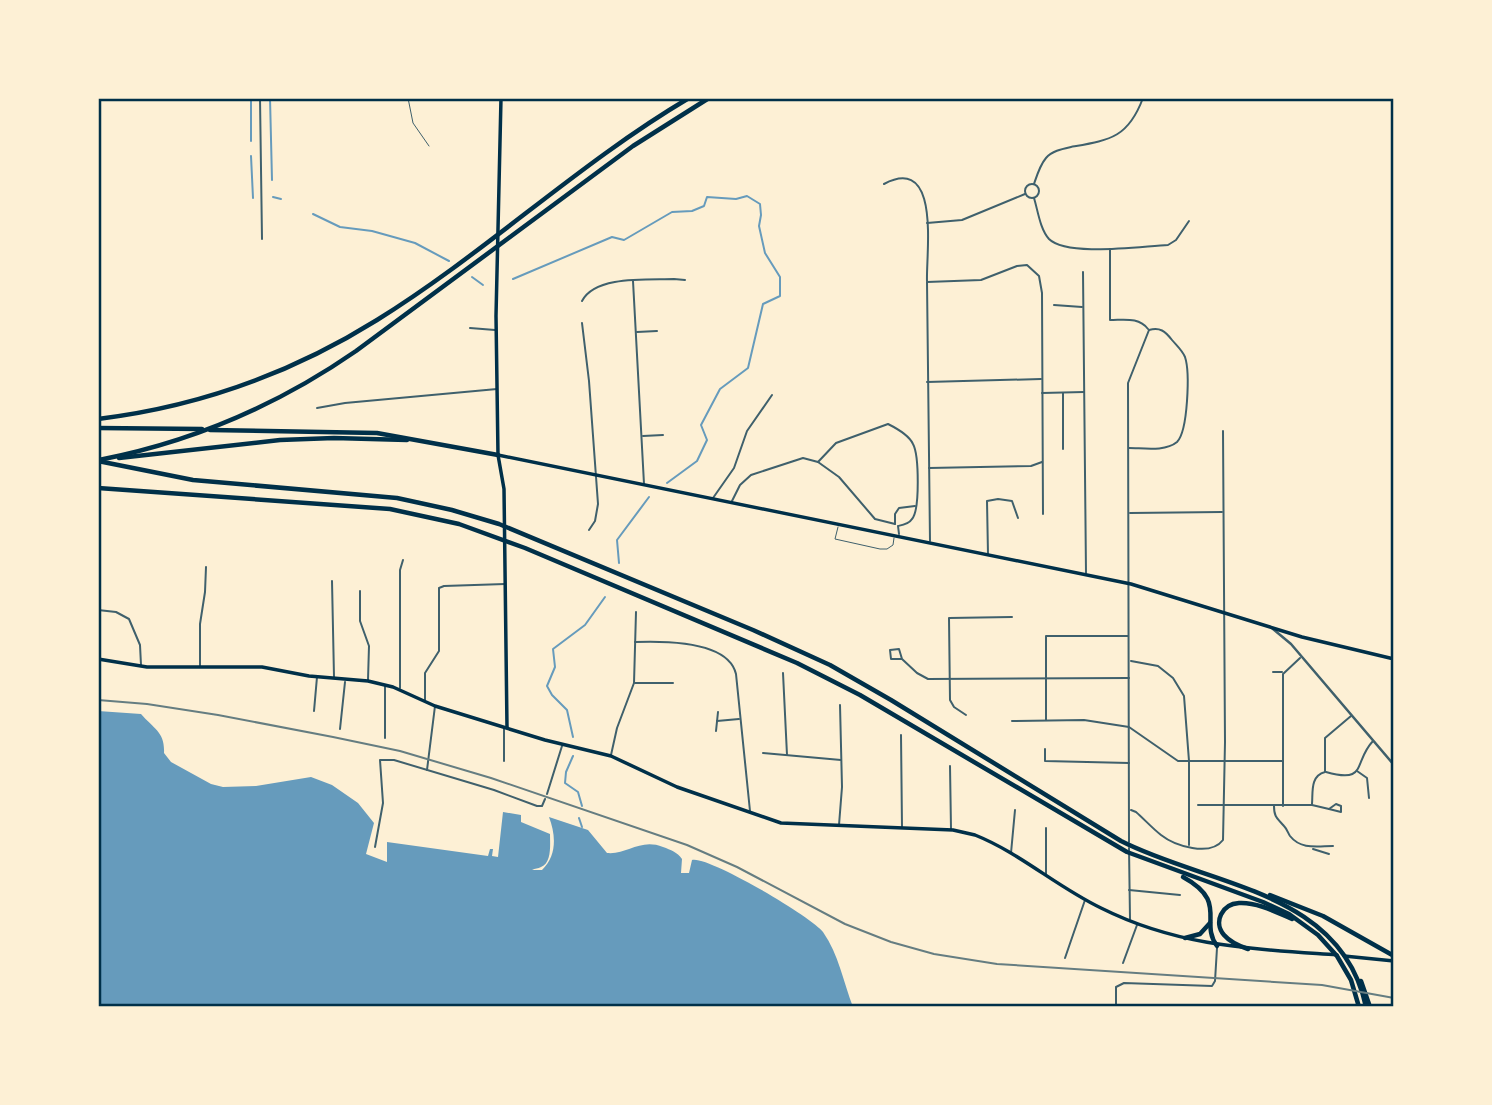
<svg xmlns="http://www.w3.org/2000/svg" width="1492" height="1105" viewBox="0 0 1492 1105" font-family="Spectral,serif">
<rect width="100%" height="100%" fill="#fdf0d5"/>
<path fill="#669bbc" d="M98,711L141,714C154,729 165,732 164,753L171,762L211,784L223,787L256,786L311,777L332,785L358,803L374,823L366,854L387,862V842L488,856L490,849H493L492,856L498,857L503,812L521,815V822L550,834C550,844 552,863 541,867C538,869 535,868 532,870H542C557,856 556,835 549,817L588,830L607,853C627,855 640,838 663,847C671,850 677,852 682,859L681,873H689L692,860C707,855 812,917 823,932C839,955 843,981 853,1007H98Z"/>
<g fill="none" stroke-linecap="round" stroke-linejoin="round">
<g stroke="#669bbc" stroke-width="2">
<path d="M251,98V141"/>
<path d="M270,98L272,180"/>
<path d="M251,156L253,198"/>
<path d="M273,197L281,199"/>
<path d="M313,214L340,227L372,231L415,243L449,261"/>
<path d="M472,277L483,285"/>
<path d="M513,279L612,237L624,240L672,212L692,211L704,206L707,197L736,199L747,196L760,204L761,215L759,226L765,253L780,277V296L763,304L748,368L720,389L701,425L707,440L697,461L667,483"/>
<path d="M619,563L617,540L649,497"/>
<path d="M573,737L567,710L552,695L547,686L555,667L553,649L585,625L605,597"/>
<path d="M573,756L566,772L565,783L578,792L582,806"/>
<path d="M579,818L582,827"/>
</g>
<g stroke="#3f606c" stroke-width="1">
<path d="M408,98L413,123L429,146"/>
<path d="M838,527L835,539L880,549H887L893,545L894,538"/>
</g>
<g stroke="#3f606c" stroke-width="2">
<path d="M260,98L262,239"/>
<circle cx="1032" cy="191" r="7"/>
<path d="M884,184C941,154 926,252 927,281"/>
<path d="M1034,184C1037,175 1040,165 1046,158C1052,151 1062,149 1071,147C1110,140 1128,138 1143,98"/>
<path d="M1034,198C1038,211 1040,229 1049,239C1067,257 1142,246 1168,245L1176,240L1189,221"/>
<path d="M927,223L962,220L1025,194"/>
<path d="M1110,249V320C1125,320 1139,317 1148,329"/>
<path d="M1083,272L1086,573"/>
<path d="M633,281L644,484"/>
<path d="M582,301C595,275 649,280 674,279L685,280"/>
<path d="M1054,305L1082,307"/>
<path d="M582,323L589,381L598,504L595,521L589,530"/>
<path d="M470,328L495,330"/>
<path d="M637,332L657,331"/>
<path d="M927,382L1041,379"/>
<path d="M1042,393L1084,392"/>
<path d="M1063,393V449"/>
<path d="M317,408L345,403L497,389"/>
<path d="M643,436L663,435"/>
<path d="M1129,448C1143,448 1165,452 1177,442C1188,431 1190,372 1185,357C1182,350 1176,345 1172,340C1165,331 1160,327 1149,330"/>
<path d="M818,462L839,477L875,519L895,524"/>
<path d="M929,468L1031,466L1042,462"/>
<path d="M713,498L734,468L747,431L772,395"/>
<path d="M732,501L740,485L751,475L803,458L818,462L836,443L888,424C896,428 909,435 913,444C919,455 920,510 912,519C909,524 903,525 898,526L899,534"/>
<path d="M1130,513L1222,512"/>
<path d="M895,524V514L899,508L915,506"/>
<path d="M930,541L927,282L981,280L1017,266L1027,265L1039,276L1042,293L1043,514"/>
<path d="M988,554L987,501L998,499L1012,501L1018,518"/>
<path d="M332,581L334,677"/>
<path d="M360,591V621L369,646L368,680"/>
<path d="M98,610L116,612L129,619L140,645L141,665"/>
<path d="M635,642C663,641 728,640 736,674L750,811"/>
<path d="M902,659L899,649L890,650L891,659H902L917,673L928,679L1129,678"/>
<path d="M1131,661L1158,666L1173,678L1184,696L1189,761V845"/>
<path d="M200,666V624L205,592L206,567"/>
<path d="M1273,672H1282"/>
<path d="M783,673L787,755"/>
<path d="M635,683H673"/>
<path d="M385,686V738"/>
<path d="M400,688V570L403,560"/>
<path d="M425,701V673L439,651V588L444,586L505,584"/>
<path d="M314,711L317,677"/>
<path d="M966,715L954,707L950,700L949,618L1012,617"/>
<path d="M1046,720V636H1128"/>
<path d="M717,721L739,719"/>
<path d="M1012,721L1084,720L1129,727L1178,761H1283"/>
<path d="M504,727V761"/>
<path d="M340,729L345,682"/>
<path d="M716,731L718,712"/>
<path d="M901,735L902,827"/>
<path d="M1045,749V761L1129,763"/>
<path d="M763,753L841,760"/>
<path d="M611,755L617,728L634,683L636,612"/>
<path d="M950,766L951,829"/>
<path d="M427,770L435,706"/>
<path d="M1357,771L1367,778L1369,798"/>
<path d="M1326,772C1368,784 1353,762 1373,741"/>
<path d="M547,794L562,746"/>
<path d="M1312,804C1313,792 1310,776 1325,772V738L1351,716"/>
<path d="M1336,804L1341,806V812L1329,809Z"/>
<path d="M1198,805H1312L1329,809"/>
<path d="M1274,806C1274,817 1277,818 1284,826C1287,829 1288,833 1290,836C1301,850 1318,846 1333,846"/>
<path d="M1283,806V674L1300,658"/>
<path d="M1131,810L1136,812C1144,819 1152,828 1161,835C1175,846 1210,857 1223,840L1225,742L1223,431"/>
<path d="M839,825L842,787L840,705"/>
<path d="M1129,842L1128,383L1149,330"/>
<path d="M375,847L383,803L380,760H394L494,790L537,806H542L545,799"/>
<path d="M1129,848L1130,919"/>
<path d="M1313,849L1329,854"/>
<path d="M1011,853L1015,810"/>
<path d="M1046,875V828"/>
<path d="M1129,890L1180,895"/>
<path d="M1065,958L1085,900"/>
<path d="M1123,963L1137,925"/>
<path d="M1116,1007V987L1124,983L1212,986L1215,981L1217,948"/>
</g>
<path stroke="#3f606c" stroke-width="2.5" d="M1273,629L1291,644L1394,765"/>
<g stroke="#003049" stroke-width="3.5">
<path d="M501,98L496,316L498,455L504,489L507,727"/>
<path d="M498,455L1131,584L1302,637L1394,659"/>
<path d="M98,659L147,667H262L309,676L368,681L393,687L435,706L545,740L611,756L677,787L781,823L953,830L975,835C1020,853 1057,887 1101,908C1179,947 1252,949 1337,955"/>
<path d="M1344,956L1394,961"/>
</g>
<g stroke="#003049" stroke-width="4.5">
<path d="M98,419C197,407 292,373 377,320C485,253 579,163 689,98"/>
<path d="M98,428L202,429"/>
<path d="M210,430L377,433L498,455"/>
<path d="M119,458L280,440L334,438L407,440"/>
<path d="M99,460C192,442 278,405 356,351L633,146L709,98"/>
<path d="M98,461L193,480L397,498L452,510L499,524L753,630L830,665L891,700L1121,841C1209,886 1342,890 1366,1007"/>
<path d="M98,488L390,509L459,524L525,548L797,663L860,695L1127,852L1263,902L1289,914L1318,935L1337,956L1351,980L1359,1007"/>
<path d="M1183,877C1229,902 1199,922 1217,946"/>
<path d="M1270,895L1323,916L1394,956"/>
<path d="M1185,938L1200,934L1210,923"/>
<path d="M1248,949C1239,946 1230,942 1224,935C1213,922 1222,904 1239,903C1257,902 1276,912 1292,919"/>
<path d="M1361,981L1370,1007"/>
</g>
<path stroke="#657d81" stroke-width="2" d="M98,700L147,704L218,715L333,737L400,751L491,778L687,845L737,867L845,924L891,942L934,954L997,964L1322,985L1394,998"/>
</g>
<rect width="1492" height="1105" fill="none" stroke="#fdf0d5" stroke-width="200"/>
<rect x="100" y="100" width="1292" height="905" fill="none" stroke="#003049" stroke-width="2.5"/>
</svg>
